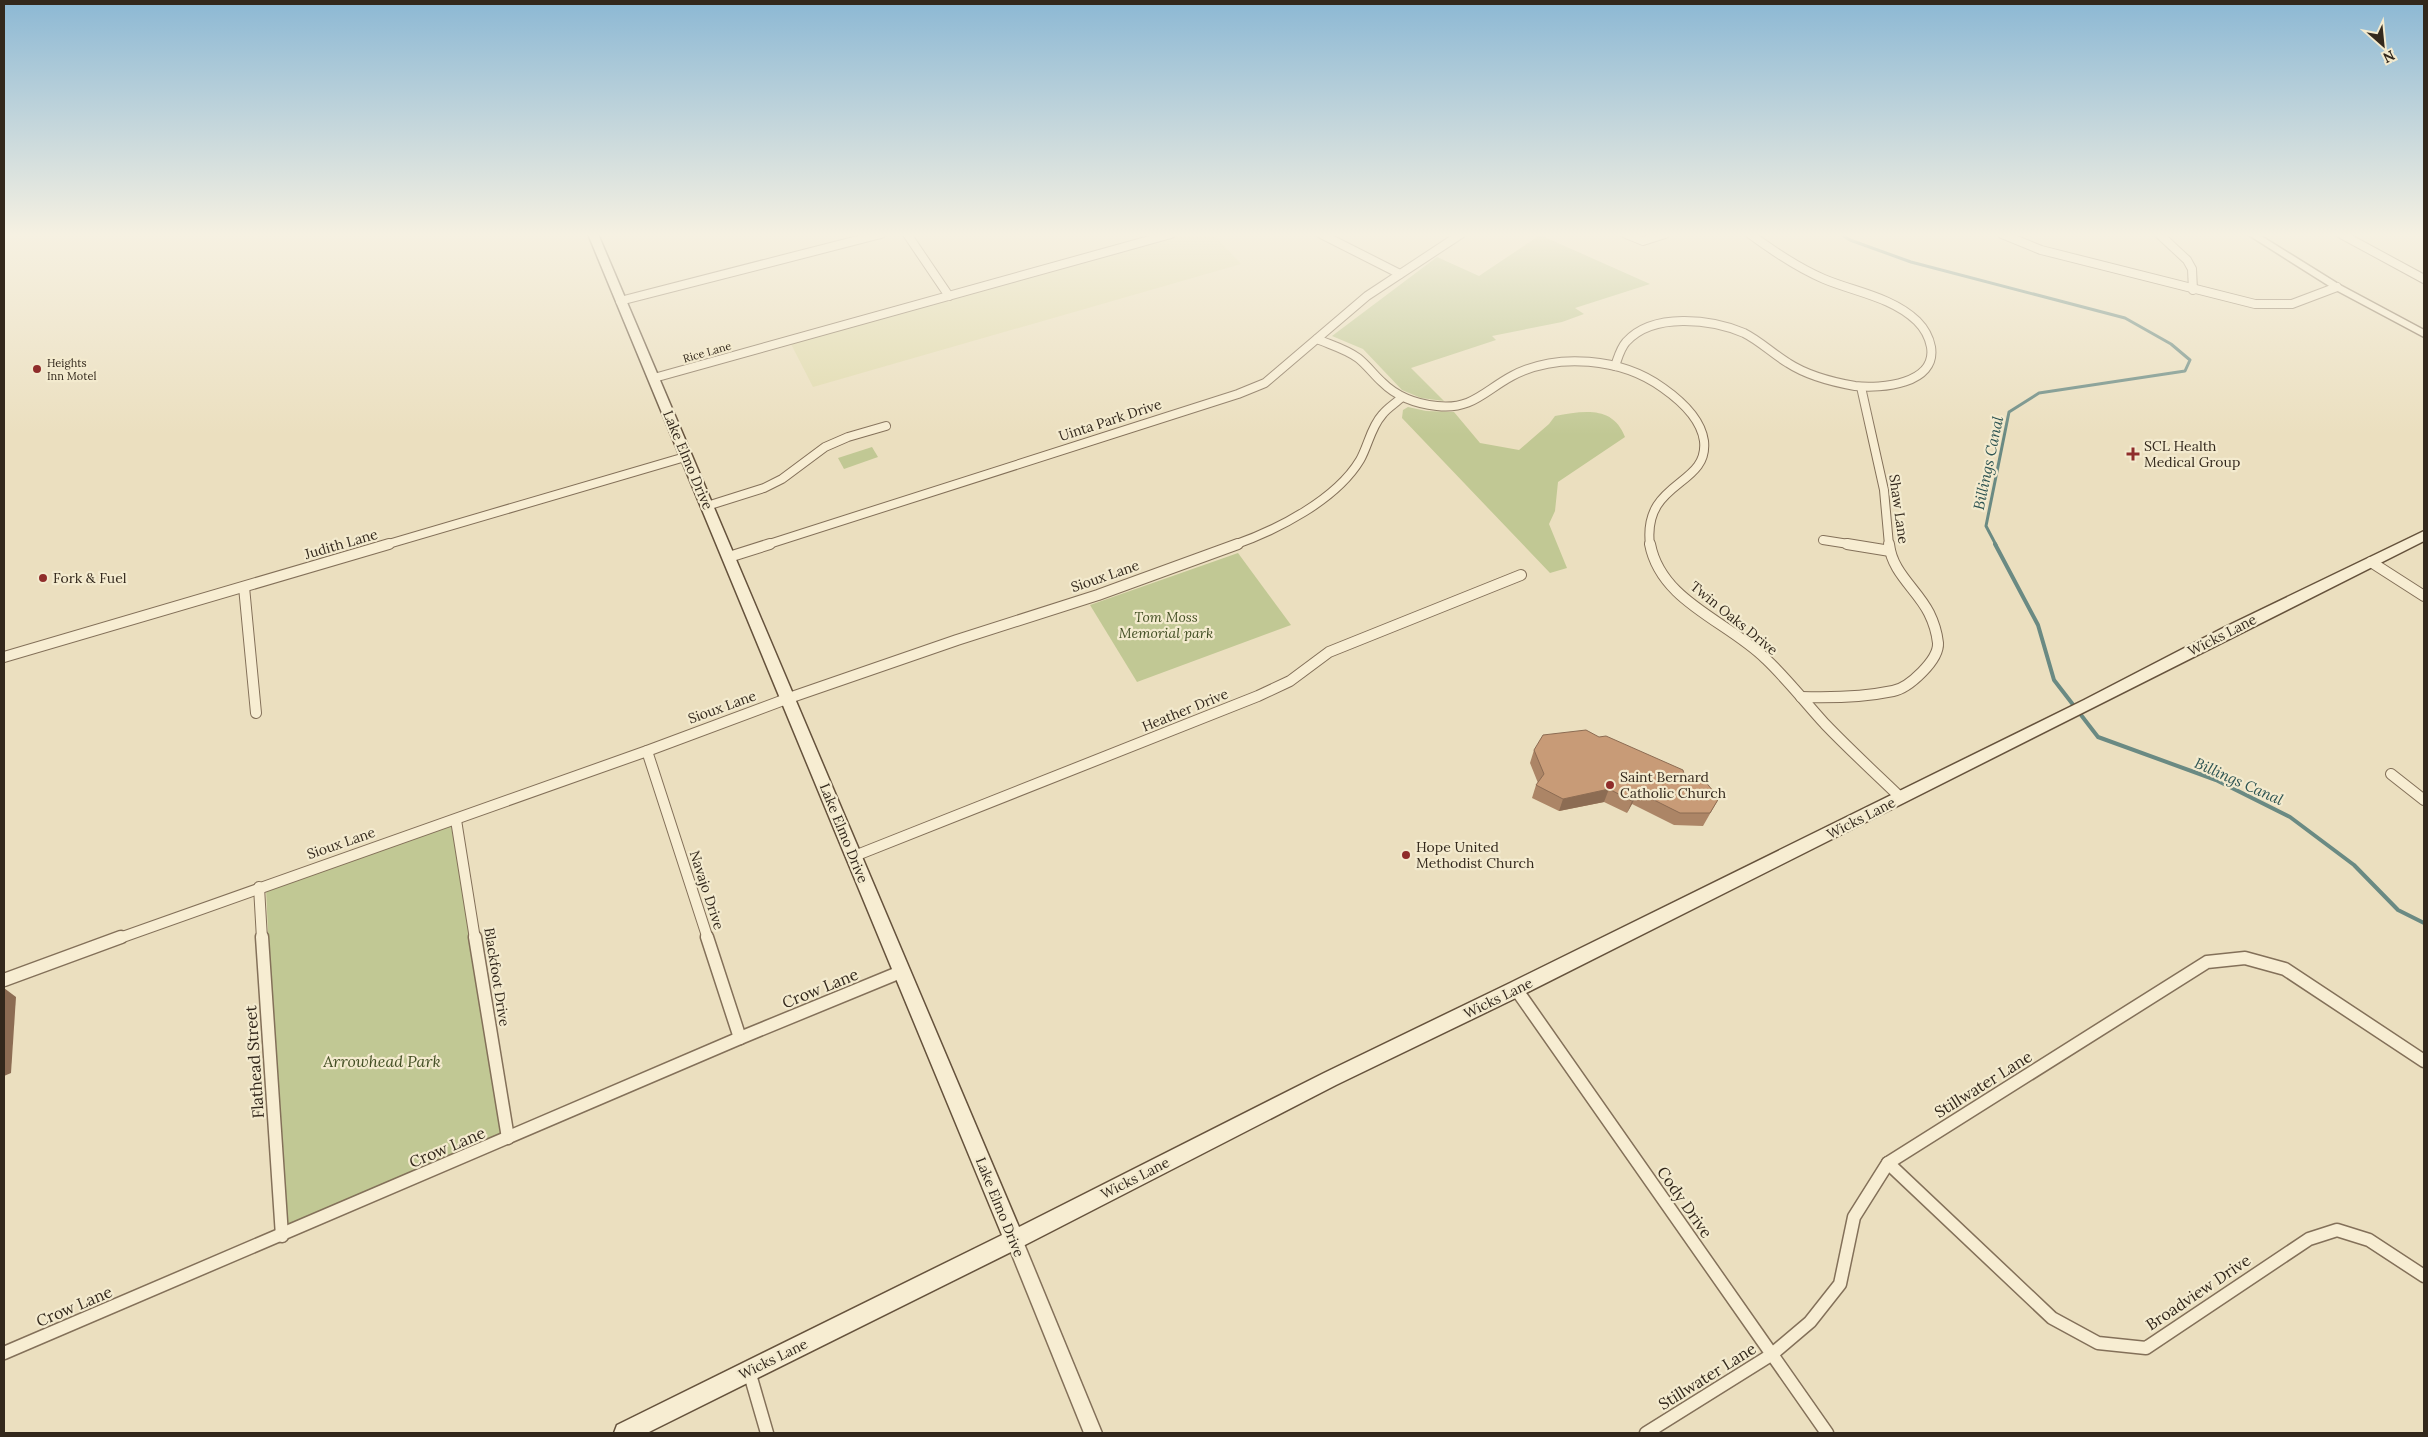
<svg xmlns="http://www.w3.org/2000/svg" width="2428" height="1437" viewBox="0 0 2428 1437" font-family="Lora,serif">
<rect width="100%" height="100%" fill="#ebdfbf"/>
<path fill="#e0daad" d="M1186,234H1213L1241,264L813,387L791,344Z"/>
<g fill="#c1c894">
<path d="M1540,235L1650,284L1575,308L1584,314L1562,322L1492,336L1496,340L1411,368L1444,401L1421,398L1402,390L1363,349L1332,336L1437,257L1479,276Z"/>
<path d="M1408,407L1426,411L1454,412L1480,443L1519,450L1549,424L1555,416C1583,411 1613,405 1625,437L1558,482L1555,511L1549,524L1567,568L1550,573L1402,418L1403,410Z"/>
<path d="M872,447L878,457L844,469L838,458Z"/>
<path d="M1238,553L1291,625L1137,682L1090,605Z"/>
<path d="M450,822L477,946L500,1134L282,1229L266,889Z"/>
</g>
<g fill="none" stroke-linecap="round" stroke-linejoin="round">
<path stroke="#6a8a83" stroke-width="3" d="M1841,234L1850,240L1911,262L2125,318L2171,344L2190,360L2185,371L2039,393L2009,412L1986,526L1996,545"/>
<path stroke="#6a8a83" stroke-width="4" d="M1995,544L2038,625L2054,680L2098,737L2216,780L2290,817L2354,865L2398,910L2424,923"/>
<g stroke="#837059" stroke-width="10">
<g id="minor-far2">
<path d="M907,234L949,296"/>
<path d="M1321,234L1400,274"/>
<path d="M1626,234L1643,241L1665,234"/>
<path d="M2002,234L2041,250L2255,304H2292L2337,287"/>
<path d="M2159,234L2187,260L2192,269L2193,290"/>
<path d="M2341,234L2424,279"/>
<path d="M620,301L881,234"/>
<path d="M1317,339C1331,345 1346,349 1358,358C1367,365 1374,375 1382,382C1397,397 1417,404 1437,406C1472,410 1484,391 1512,376C1557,352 1622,358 1663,388C1680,400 1701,419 1704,441C1709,487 1642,480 1650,545"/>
<path d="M1615,366C1618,358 1620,349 1626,342C1653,312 1711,319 1744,333C1760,341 1773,354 1788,363C1808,376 1832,382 1855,386C1881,389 1937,384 1931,347C1929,336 1924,328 1917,321C1892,297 1855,292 1824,279C1798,268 1773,251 1750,234"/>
<path d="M654,378L1171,234"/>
<path d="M1861,387L1884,490L1889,545"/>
<path d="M707,506L764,488L782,479L825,447L848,437L886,426"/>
<path d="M1823,540L1855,545"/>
<path d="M385,545L685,457"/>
<path d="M766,545L1238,394L1265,383L1367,296L1461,234"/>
<path d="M1234,545C1277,530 1336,500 1360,460C1368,446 1371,427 1382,415C1387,408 1396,403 1402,397"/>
</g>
</g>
<g stroke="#837059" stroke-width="12">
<g id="minor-far1">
<path d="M1650,544C1661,602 1728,621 1766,659C1787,679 1805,702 1825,724C1849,749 1875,773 1901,798"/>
<path d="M1847,544L1890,551"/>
<path d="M729,557L770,544"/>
<path d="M2371,562L2424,596"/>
<path d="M244,587L256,713"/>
<path d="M4,657L389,544"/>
<path d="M1801,697C1831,698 1864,697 1893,691C1909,688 1939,660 1938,643C1937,634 1933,621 1929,613C1917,589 1892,573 1889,544"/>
<path d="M647,751L708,939"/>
<path d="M2391,774L2424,800"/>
<path d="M456,820L475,939"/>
<path d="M852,857L1258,696L1290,681L1329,652L1521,575"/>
<path d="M259,887L262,939"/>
<path d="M117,939L647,751L789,698L957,640L1098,595L1238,544"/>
</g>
</g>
<g stroke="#837059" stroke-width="15">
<g id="minor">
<path d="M262,937L282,1236"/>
<path d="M475,937L508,1138"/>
<path d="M707,937L740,1038"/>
<path d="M4,980L121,937"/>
<path d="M1516,989L1827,1433"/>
<path d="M1888,1163L2052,1318L2098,1343L2146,1348L2309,1239L2337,1230L2369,1240L2424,1276"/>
<path d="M4,1353L740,1038L903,971"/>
<path d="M749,1371L767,1433"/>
<path d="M1646,1433L1771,1355L1810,1322L1840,1284L1854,1217L1888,1163L2207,962L2245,958L2285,969L2424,1061"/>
</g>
</g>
<g stroke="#837059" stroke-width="3">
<g id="tertiary">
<path d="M2247,234H2258L2340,285L2424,330V337L2334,289Z"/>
<path d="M1014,1232L1020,1234L1102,1433H1084L1006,1240L1008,1234Z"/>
</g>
</g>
<g stroke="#65523c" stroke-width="3">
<path id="secondary" d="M588,234H598L1019,1227L1324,1073L1510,983L2084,700L2223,628L2424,531V541L1522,995L1336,1085L1021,1247L647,1433H614L617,1425L1002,1235Z"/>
</g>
<use href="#minor-far2" stroke="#f7edd2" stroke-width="8"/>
<use href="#minor-far1" stroke="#f7edd2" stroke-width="10"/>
<use href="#minor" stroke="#f7edd2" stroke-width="12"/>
<use href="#tertiary" fill="#f7edd2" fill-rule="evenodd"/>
<use href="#secondary" fill="#f7edd2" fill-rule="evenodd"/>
</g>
<path fill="#ac8566" d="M1599,737L1684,774L1719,798L1703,826L1674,825L1632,804L1627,813L1604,802L1559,811L1532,798L1536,785L1538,783L1530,763L1534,750Z"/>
<g fill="#8c6c53">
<path d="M1609,789L1604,802L1559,811L1563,799Z"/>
<path d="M1638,792L1632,804L1627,813L1632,801Z"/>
<path d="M4,988L16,997L11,1073L4,1076Z"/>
</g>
<path fill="#c89b77" stroke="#8c6c53" d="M1586,730L1599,737L1606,736L1683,770L1684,774L1694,779L1704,780L1719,798L1710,813H1680L1638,792L1632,801L1609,789L1563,799L1536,785L1544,774L1534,750L1543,735Z"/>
<linearGradient id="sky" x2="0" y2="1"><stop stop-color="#8cb8d4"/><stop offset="0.54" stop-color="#f6f1e2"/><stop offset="1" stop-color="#f6f1e2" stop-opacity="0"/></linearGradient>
<rect width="2428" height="435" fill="url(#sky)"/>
<g fill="#8f2d2b" stroke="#f3eace" stroke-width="2">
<circle cx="37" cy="369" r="5"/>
<path d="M2130.5 446.5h5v5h5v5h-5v5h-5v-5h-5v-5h5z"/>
<circle cx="43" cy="578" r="5"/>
<circle cx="1610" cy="785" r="5"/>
<circle cx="1406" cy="855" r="5"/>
</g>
<g text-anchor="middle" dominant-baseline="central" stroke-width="4.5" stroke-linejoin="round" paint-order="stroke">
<g font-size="11" fill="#33281c" stroke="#f3eace">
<text transform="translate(707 352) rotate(-16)">Rice Lane</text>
</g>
<g font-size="11" fill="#33281c" stroke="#f3eace" text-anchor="start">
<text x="47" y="363">Heights<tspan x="47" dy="13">Inn Motel</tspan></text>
</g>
<g font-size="14" fill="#33281c" stroke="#f3eace">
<text transform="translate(1110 420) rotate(-18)">Uinta Park Drive</text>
<text transform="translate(688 460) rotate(67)">Lake Elmo Drive</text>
<text transform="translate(1899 509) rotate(82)">Shaw Lane</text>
<text transform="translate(341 544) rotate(-16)">Judith Lane</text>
<text transform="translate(1105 576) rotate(-19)">Sioux Lane</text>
<text transform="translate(1734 618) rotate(39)">Twin Oaks Drive</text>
<text transform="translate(2222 635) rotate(-27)">Wicks Lane</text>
<text transform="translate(722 707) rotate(-20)">Sioux Lane</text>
<text transform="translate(1185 710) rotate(-22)">Heather Drive</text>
<text transform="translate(1861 818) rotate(-27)">Wicks Lane</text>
<text transform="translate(844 833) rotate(68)">Lake Elmo Drive</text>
<text transform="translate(341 843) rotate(-19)">Sioux Lane</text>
<text transform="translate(707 890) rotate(72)">Navajo Drive</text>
<text transform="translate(497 977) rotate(81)">Blackfoot Drive</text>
<text transform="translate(1498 998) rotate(-26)">Wicks Lane</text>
<text transform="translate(1135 1178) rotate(-27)">Wicks Lane</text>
<text transform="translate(1000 1207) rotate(68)">Lake Elmo Drive</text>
<text transform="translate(773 1359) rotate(-26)">Wicks Lane</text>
</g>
<g font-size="14" fill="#33281c" stroke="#f3eace" text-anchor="start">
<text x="2144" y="446">SCL Health<tspan x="2144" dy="16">Medical Group</tspan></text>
<text x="53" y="578">Fork &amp; Fuel</text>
<text x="1620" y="777">Saint Bernard<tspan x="1620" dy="16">Catholic Church</tspan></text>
<text x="1416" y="847">Hope United<tspan x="1416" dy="16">Methodist Church</tspan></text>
</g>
<g font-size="14" font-style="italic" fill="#434f24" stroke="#f3eace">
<text x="1166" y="617">Tom Moss<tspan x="1166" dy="16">Memorial park</tspan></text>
</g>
<g font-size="15" font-style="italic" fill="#2c5351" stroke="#f3eace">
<text transform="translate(1988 463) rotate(-78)">Billings Canal</text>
<text transform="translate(2239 781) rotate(24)">Billings Canal</text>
</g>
<g font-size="16" fill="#33281c" stroke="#f3eace">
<text transform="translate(820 988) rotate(-22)">Crow Lane</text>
<text transform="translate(254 1062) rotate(-94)">Flathead Street</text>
<text transform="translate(1983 1084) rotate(-32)">Stillwater Lane</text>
<text transform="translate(447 1147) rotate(-23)">Crow Lane</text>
<text transform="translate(1685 1202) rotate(55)">Cody Drive</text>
<text transform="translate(2198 1292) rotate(-34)">Broadview Drive</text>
<text transform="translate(74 1306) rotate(-23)">Crow Lane</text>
<text transform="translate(1707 1376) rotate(-32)">Stillwater Lane</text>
</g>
<g font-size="16" font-style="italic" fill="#434f24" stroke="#f3eace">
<text x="382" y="1061">Arrowhead Park</text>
</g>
</g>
<rect width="2428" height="1437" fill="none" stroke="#33281c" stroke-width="10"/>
<g transform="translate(2383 45) rotate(153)" stroke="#f3eace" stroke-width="4" paint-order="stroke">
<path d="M0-4L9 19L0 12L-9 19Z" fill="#33281c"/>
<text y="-8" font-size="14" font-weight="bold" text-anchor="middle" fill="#33281c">N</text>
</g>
</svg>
